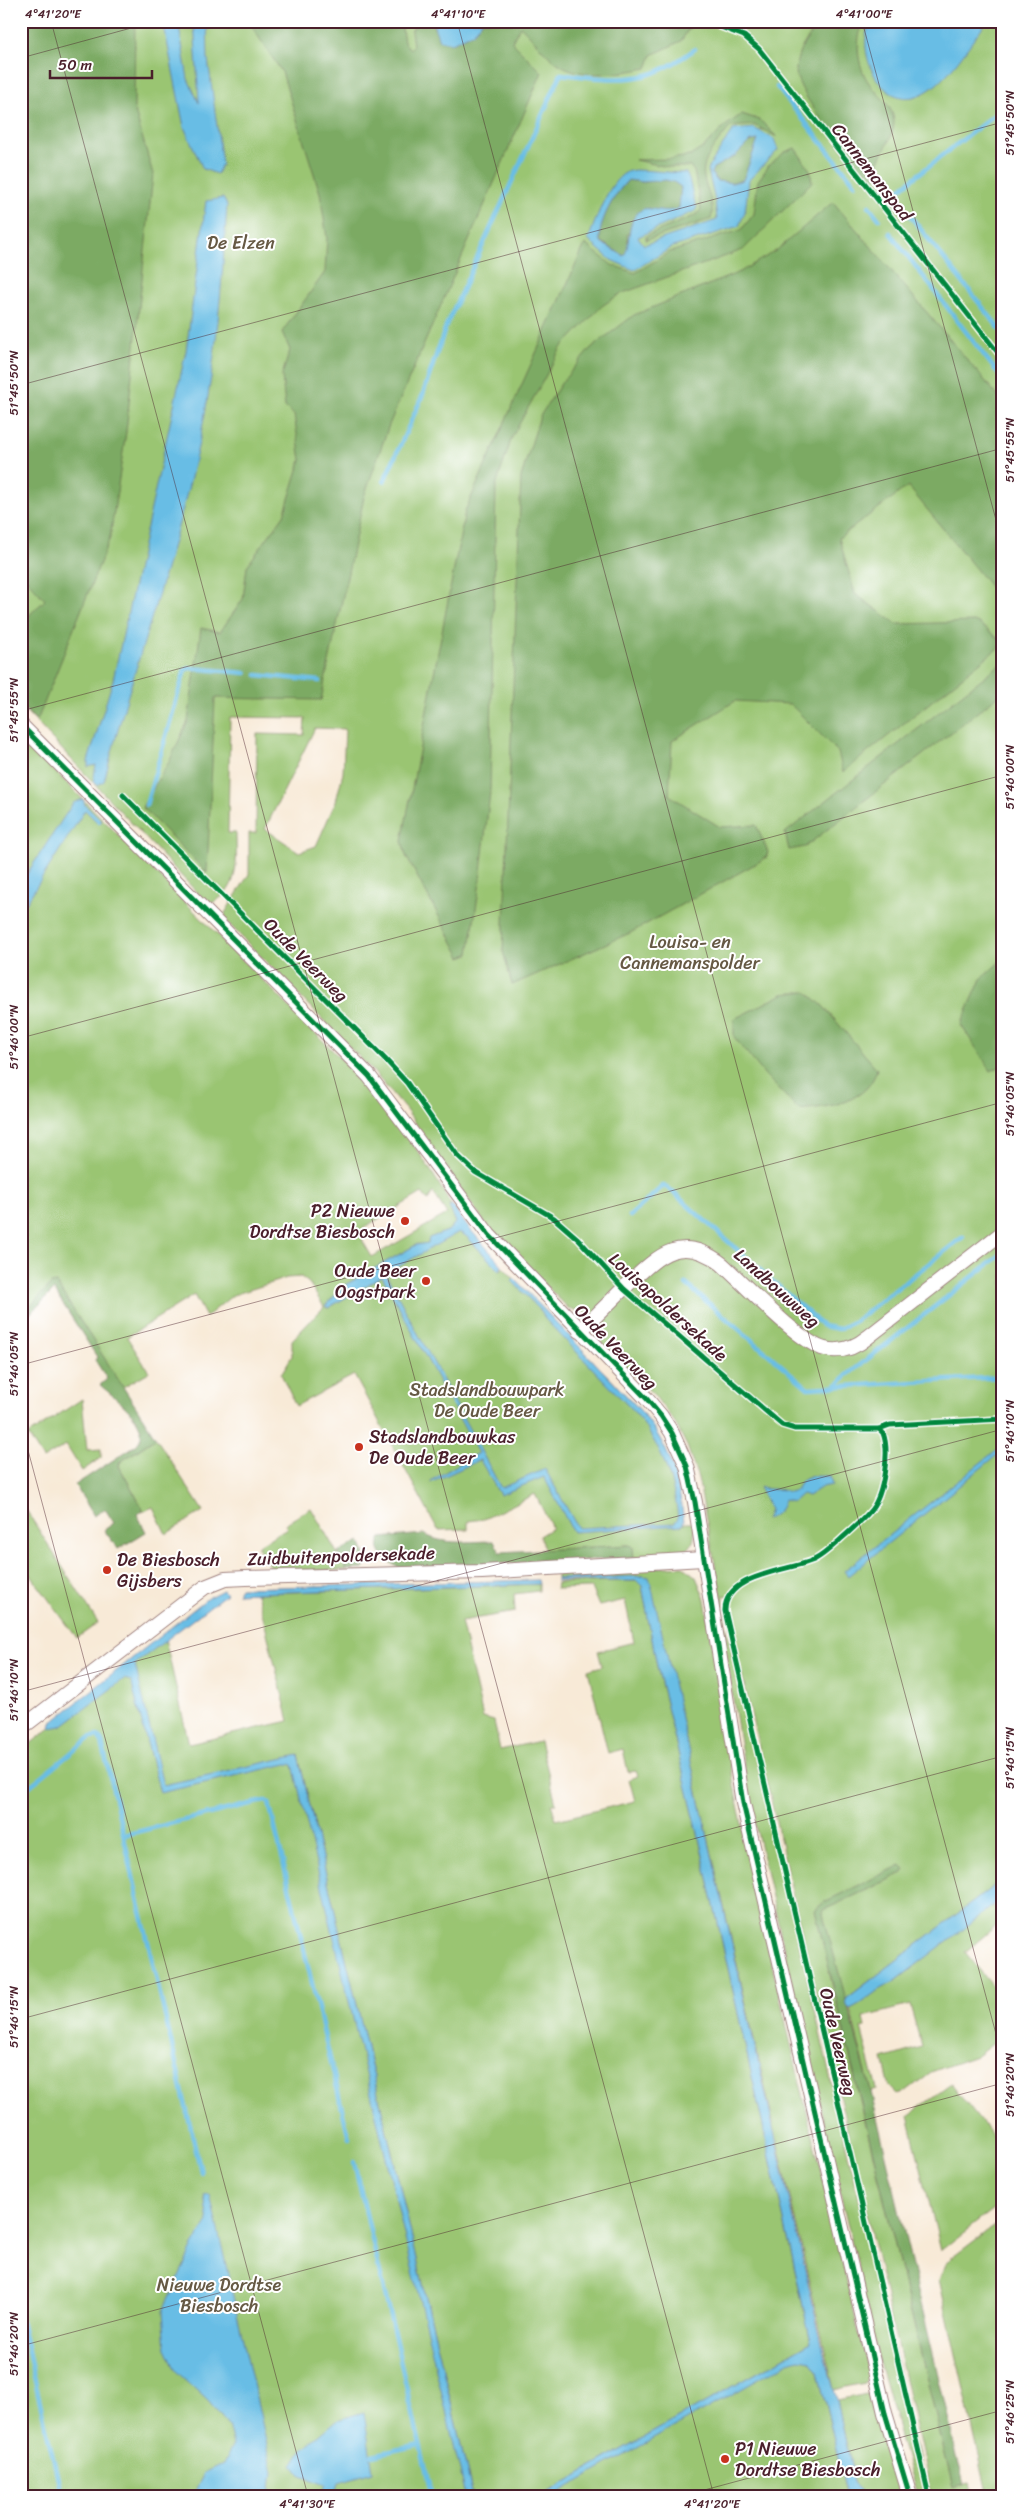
<svg xmlns="http://www.w3.org/2000/svg" width="1024" height="2517" viewBox="0 0 1024 2517" font-family="Sriracha,sans-serif">
<rect width="100%" height="100%" fill="#fff"/>
<filter id="ink" filterUnits="userSpaceOnUse"><feTurbulence type="fractalNoise" baseFrequency=".02" numOctaves="2"/><feDisplacementMap in="SourceGraphic" scale="10" xChannelSelector="R" yChannelSelector="G"/><feConvolveMatrix kernelMatrix="1 2 1 2 8 2 1 2 1" color-interpolation-filters="sRGB"/></filter>
<filter id="wash" filterUnits="userSpaceOnUse"><feTurbulence type="fractalNoise" baseFrequency=".0096" numOctaves="4" result="noise"/><feDisplacementMap in="SourceGraphic" scale="20" xChannelSelector="R" yChannelSelector="G"/><feGaussianBlur stdDeviation="1.12" result="paint"/><feColorMatrix in="noise" values="0 0 0 0 0 0 0 0 0 0 0 0 0 0 0 0 0 1.4 0 .05"/><feComposite in="paint" operator="in"/></filter>
<g filter="url(#wash)">
<rect width="100%" height="100%" fill="#f8ead7"/>
<g fill="#9ac572" stroke="#72724e" fill-rule="evenodd">
<path d="M21,21H1003V1879L846,1999L829,1971L953,2487L970,2483L973,2496H932L728,1614V1605L731,1597L724,1595L723,1613L927,2496H917L880,2366L749,1797L716,1594H721L698,1478L687,1446L674,1421L654,1395L603,1345L599,1335V1325L586,1312L569,1309L485,1223L406,1110L372,1070L225,920V913L249,874V833H256L257,734L304,735L305,718L230,717L228,833H236C236,860 241,889 212,903L206,902L21,706ZM315,728L345,729L343,773L336,801L316,846L299,852L265,829Z"/>
<path d="M21,737L367,1085C398,1122 428,1162 451,1205L449,1206L456,1222L448,1231L430,1238L428,1243L424,1245L418,1244L345,1285L325,1307L328,1308L457,1232L463,1233L500,1271L503,1267L641,1411C663,1439 677,1467 680,1503C681,1510 683,1519 681,1526L684,1523H694C695,1537 695,1547 680,1554L634,1558L629,1545L545,1550L539,1536L552,1528L535,1494L484,1519L468,1521V1529L438,1530L354,1375L296,1406L281,1374L292,1356V1340L324,1307L309,1283L301,1277L287,1278L233,1295L206,1317L194,1295L127,1337L149,1372L123,1387L97,1350L56,1283L21,1318ZM433,1192L447,1214L372,1257L362,1240L367,1236L363,1228L422,1193L428,1200Z"/>
<path d="M82,1399L87,1450L101,1449V1458L82,1471L66,1445L43,1459L28,1435Z"/>
<path d="M156,1438L203,1511L166,1534L153,1507L144,1511L119,1466L120,1462Z"/>
<path d="M21,1502L98,1623L77,1638L21,1562Z"/>
<path d="M311,1508L347,1570L274,1571L257,1546L287,1528L285,1524Z"/>
<path d="M683,1566L696,1577L705,1599L734,1785L760,1913L869,2376L864,2383L834,2390L649,1578L643,1576L556,1579L558,1574Z"/>
<path d="M614,1581H637L642,1586L657,1666L697,1829L811,2342L541,2496H473L298,1755L469,2496H21V1751L165,1639L189,1744L289,1721L257,1593L539,1584V1591L514,1594L515,1612L461,1621L483,1718L494,1721L500,1750L540,1741L556,1803H551L556,1820L635,1801L629,1779L638,1776L636,1771L628,1772L623,1749L608,1753L588,1670L602,1666L598,1651L634,1642L625,1600L599,1606L591,1588L556,1589L557,1583Z"/>
<path d="M993,1905L1003,1920L965,1952L1003,1999V2036L978,2055L931,2072L905,2092L897,2094L890,2087L883,2059L922,2047L910,2005L864,2017L866,2027L861,2028L877,2090L871,2092L850,2009L883,1986L893,1983Z"/>
<path d="M951,2084L1003,2150V2202L941,2250L908,2116Z"/>
<path d="M1003,2219V2496H988L939,2279L945,2263Z"/>
<path d="M810,2348L818,2372L847,2496H548Z"/>
<path d="M867,2394L874,2397L904,2496H863L854,2481L837,2400Z"/>
</g>
<g fill="#7baa64" stroke="#626448">
<path d="M21,21H135L134,108L153,174L126,432L110,538L37,721L21,706V623L45,600L21,573Z"/>
<path d="M248,21H408L402,29L404,42L410,49L413,46L411,31L419,21H432L434,28L452,43L473,33L483,21H509L511,24L513,21H694L681,41L652,55L647,68C620,73 584,80 559,64C544,55 533,37 520,26L512,42L542,72L389,425L364,497L321,700L215,698L207,873L142,807L169,762L188,721L201,628L220,632L243,599L247,566L284,515L301,460L294,415L285,407L282,375L290,350L282,332L325,272L327,238L320,193L282,72Z"/>
<path d="M826,21H865C854,38 857,66 869,83C877,95 893,105 894,121C894,137 883,150 878,164C875,171 874,179 872,186C856,167 796,92 796,72C796,50 809,33 826,21Z"/>
<path d="M742,114L760,120L777,137L754,125L730,127C721,139 706,154 704,168C701,184 717,203 711,219L646,240V236L694,216L701,210L694,171L690,167H668L635,160L670,159L690,156L704,147L725,126Z"/>
<path d="M758,140L743,180L732,183L717,181L711,173L713,168C728,161 741,141 758,140Z"/>
<path d="M795,148L810,170L812,182L743,250L620,294L602,306L561,348L512,437L496,486L490,792L479,889L469,954L461,957L406,856L402,841L465,511L585,244L612,265L635,273L670,252L741,230L754,214L758,181L770,164L785,152Z"/>
<path d="M628,180L643,182L666,180L674,182L681,187L679,208L670,213L647,208L627,235L629,247L624,256L600,241C598,220 614,196 628,180Z"/>
<path d="M833,202L1003,402V602L908,486L839,538L855,594L897,624L977,622L999,639L1002,645L843,772L838,752L790,704L735,701L672,741L669,795L720,827L756,825L768,852L766,858L630,933L512,985L503,951L521,477L540,416L562,382L591,348L634,315L740,272L777,250Z"/>
<path d="M1003,662V692L805,847L789,850L785,833Z"/>
<path d="M1003,959V1065L991,1071L961,1025L981,979Z"/>
<path d="M806,991L823,1006L877,1069C868,1103 829,1107 799,1110L765,1075L734,1037V1019L783,994Z"/>
<path d="M56,1283L156,1438L120,1462L119,1466L144,1511L137,1514L146,1532L118,1549L104,1530L114,1523L105,1509L94,1516L75,1485L136,1445C156,1426 112,1396 100,1385L107,1379L95,1360L97,1357L54,1290L21,1323V1316L51,1284Z"/>
<path d="M424,1534C444,1546 471,1541 494,1541L500,1552L629,1545L633,1547L634,1558L401,1568C389,1564 372,1552 381,1538Z"/>
<path d="M360,1541L368,1562L363,1569L347,1570L338,1552Z"/>
<path d="M901,1865L905,1869L903,1873L824,1910L823,1914L871,2092L964,2485L953,2488L815,1910L824,1902Z"/>
</g>
<g fill="#68bde5" stroke="#596e88" fill-rule="evenodd">
<path d="M163,21H178L188,79L199,103L194,21H207L208,59L222,164L217,174L203,169L184,127Z"/>
<path d="M432,21H483L473,33L452,43L439,40Z"/>
<path d="M871,21H987C969,44 943,91 913,97C877,104 855,47 871,21Z"/>
<path d="M754,128L774,139L778,150L749,180L745,212L739,226L673,247L634,270L611,260L588,240C596,220 611,170 635,170C652,170 669,173 686,173C692,184 691,195 697,207L695,211L638,237L644,245L717,220L715,201L708,170L710,165L733,130ZM758,140L743,180L732,183L717,181L711,173L713,168L735,156L750,141ZM628,180L643,182L666,180L674,182L681,187L679,208C665,215 649,205 641,210C625,221 632,242 624,256L600,242C598,221 614,195 628,180Z"/>
<path d="M223,198L227,205C222,282 217,358 201,434C176,552 134,665 104,781L98,785L93,782L96,765L88,767V761L113,680L186,351L206,201Z"/>
<path d="M83,799L85,805L102,821L99,824L85,810L21,911V883L73,803Z"/>
<path d="M452,1205L467,1226L502,1265L500,1271L466,1236L459,1232L387,1273V1276L501,1488L545,1469L578,1528L674,1523L678,1518C674,1478 660,1446 637,1415L545,1319L542,1312L512,1281L514,1278L641,1411C671,1449 677,1474 684,1521L682,1525L573,1532L544,1477L500,1495L480,1460L430,1483L432,1480L478,1453L383,1278L381,1277L328,1308L325,1306L345,1285L416,1245L428,1243L429,1238L448,1231L456,1222L449,1207Z"/>
<path d="M1003,1451V1455L996,1456L848,1576L844,1571L994,1452Z"/>
<path d="M812,1476H830L832,1485L822,1487L808,1496L802,1494L793,1502L784,1500C781,1511 776,1514 766,1520L770,1510L759,1487C770,1491 779,1487 789,1492L796,1490L801,1481Z"/>
<path d="M643,1576L649,1577L651,1584L825,2358L837,2400L854,2481L863,2496H847L818,2372L810,2361L799,2359L789,2362L553,2496H541L811,2342L697,1829L657,1666L642,1586L637,1581H556V1579Z"/>
<path d="M538,1580L539,1584L257,1593L238,1594V1591L240,1588Z"/>
<path d="M223,1590L226,1594L135,1664L163,1785L298,1755L473,2496H466L293,1765L287,1764L160,1793L131,1681L124,1679L62,1726L50,1728L51,1723L209,1597Z"/>
<path d="M1003,1879V1898L893,1983C877,1988 866,2002 850,2009L847,2006L846,1999Z"/>
<path d="M210,2195L273,2471L270,2496H193L204,2473L223,2464L233,2445L228,2425L208,2401L176,2371L166,2349L163,2311L193,2246L208,2222L204,2196Z"/>
<path d="M364,2412L373,2472L339,2482L336,2492L339,2496H319L326,2485L301,2476L293,2465L302,2450L337,2420Z"/>
</g>
<g fill="none" stroke-linecap="round" stroke-linejoin="round">
<g stroke="#68bde5" stroke-width="4.5">
<path d="M777,87L855,184"/>
<path d="M896,192L1003,108"/>
<path d="M869,206L879,219"/>
<path d="M911,217L1003,333"/>
<path d="M890,233L1003,380"/>
<path d="M384,481L422,397L446,326L561,74C588,77 621,82 647,75C665,70 681,59 695,49"/>
<path d="M257,675L320,681"/>
<path d="M146,805L185,670L190,668L246,673"/>
<path d="M630,1216L663,1186L667,1187L823,1326L839,1329L855,1321L963,1237"/>
<path d="M686,1284L808,1388L1003,1377"/>
<path d="M836,1386L846,1376L1003,1253"/>
<path d="M21,1793L91,1737L98,1736L102,1742L201,2172"/>
<path d="M124,1835L250,1804L266,1801L269,1803L349,2138"/>
<path d="M354,2162L432,2496"/>
<path d="M21,2321L62,2496"/>
<path d="M372,2455L420,2445"/>
</g>
</g>
</g>
<g filter="url(#ink)">
<g fill="none" stroke-linecap="round" stroke-linejoin="round">
<g stroke="#a18481" stroke-width="16">
<g id="minor">
<path d="M21,725L369,1076L489,1235L646,1398L661,1416L672,1433L687,1466L695,1502L743,1803L885,2413L910,2496"/>
<path d="M580,1331C595,1317 610,1302 624,1288C656,1258 679,1231 722,1264C743,1283 801,1344 825,1349C841,1353 856,1347 868,1337L1003,1232"/>
<path d="M28,1723L205,1587L225,1579L246,1578L482,1572L703,1559"/>
</g>
</g>
<use href="#minor" stroke="#fff" stroke-width="14"/>
<g stroke="#fff" stroke-width="8">
<g id="cycleway">
<path d="M705,21L744,36L759,49L1003,359"/>
<path d="M21,725L369,1076L489,1235L646,1398L661,1416L672,1433L687,1466L695,1502L743,1803L885,2413L910,2496"/>
<path d="M123,795L385,1059L407,1083L457,1155L475,1172L554,1218L578,1239L624,1289L782,1425L795,1429H879L883,1433C890,1451 884,1494 871,1510C863,1520 851,1530 841,1539C833,1546 824,1555 814,1560C788,1571 724,1574 725,1611L929,2496"/>
<path d="M879,1429L890,1425L1003,1419"/>
</g>
</g>
<use href="#cycleway" stroke="#00873e" stroke-width="5"/>
</g>
</g>
<path fill="none" stroke="#4a1f2b" stroke-width="1" stroke-opacity="0.45" d="M51,21L714,2496M457,21L1003,2060M862,21L1003,546M21,58L157,21M21,385L1003,122M21,711L1003,448M21,1038L1003,775M21,1365L1003,1102M21,1424L308,2496M21,1692L1003,1429M21,2019L1003,1756M21,2346L1003,2083M682,2496L1003,2410"/>
<g fill="#c8321e" stroke="#fff" stroke-width="2">
<circle cx="405" cy="1221" r="5"/>
<circle cx="426" cy="1281" r="5"/>
<circle cx="359" cy="1447" r="5"/>
<circle cx="107" cy="1570" r="5"/>
<circle cx="725" cy="2459" r="5"/>
</g>
<g text-anchor="middle" dominant-baseline="central" stroke-width="4" stroke-linejoin="round" paint-order="stroke">
<g font-size="18" fill="#4a1f2b" stroke="#fff">
<text transform="translate(872 172) rotate(52)">Cannemanspad</text>
<text transform="translate(306 960) rotate(45)">Oude Veerweg</text>
<text transform="translate(777 1288) rotate(42)">Landbouwweg</text>
<text transform="translate(668 1307) rotate(42)">Louisapoldersekade</text>
<text transform="translate(616 1347) rotate(46)">Oude Veerweg</text>
<text transform="translate(341 1556) rotate(-2)">Zuidbuitenpoldersekade</text>
<text transform="translate(838 2042) rotate(77)">Oude Veerweg</text>
</g>
<g font-size="18" fill="#665944" stroke="#fff">
<text x="241" y="243">De Elzen</text>
<text x="690" y="942">Louisa- en<tspan x="690" dy="21">Cannemanspolder</tspan></text>
<text x="487" y="1390">Stadslandbouwpark<tspan x="487" dy="21">De Oude Beer</tspan></text>
<text x="219" y="2285">Nieuwe Dordtse<tspan x="219" dy="21">Biesbosch</tspan></text>
</g>
<g font-size="18" fill="#4a1f2b" stroke="#fff" text-anchor="start">
<text x="395" y="1211" text-anchor="end">P2 Nieuwe<tspan x="395" dy="21">Dordtse Biesbosch</tspan></text>
<text x="416" y="1271" text-anchor="end">Oude Beer<tspan x="416" dy="21">Oogstpark</tspan></text>
<text x="369" y="1437">Stadslandbouwkas<tspan x="369" dy="21">De Oude Beer</tspan></text>
<text x="117" y="1560">De Biesbosch<tspan x="117" dy="21">Gijsbers</tspan></text>
<text x="735" y="2449">P1 Nieuwe<tspan x="735" dy="21">Dordtse Biesbosch</tspan></text>
</g>
</g>
<rect width="1024" height="2517" fill="none" stroke="#fff" stroke-width="55"/>
<path d="M50 70v8h102v-8" fill="none" stroke="#4a1f2b" stroke-width="2.5"/>
<text x="58" y="70" font-size="15" fill="#4a1f2b" stroke="#ffffff" stroke-width="4" paint-order="stroke">50 m</text>
<rect x="28" y="28" width="968" height="2462" fill="none" stroke="#4a1f2b" stroke-width="2"/>
<g font-size="12" text-anchor="middle" fill="#4a1f2b">
<text x="53" y="18">4°41'20"E</text>
<text x="458" y="18">4°41'10"E</text>
<text x="864" y="18">4°41'00"E</text>
<text transform="translate(1010 123) rotate(-90)" y="4">51°45'50"N</text>
<text transform="translate(14 383) rotate(-90)" y="4">51°45'50"N</text>
<text transform="translate(1010 450) rotate(-90)" y="4">51°45'55"N</text>
<text transform="translate(14 710) rotate(-90)" y="4">51°45'55"N</text>
<text transform="translate(1010 777) rotate(-90)" y="4">51°46'00"N</text>
<text transform="translate(14 1037) rotate(-90)" y="4">51°46'00"N</text>
<text transform="translate(1010 1104) rotate(-90)" y="4">51°46'05"N</text>
<text transform="translate(14 1364) rotate(-90)" y="4">51°46'05"N</text>
<text transform="translate(1010 1431) rotate(-90)" y="4">51°46'10"N</text>
<text transform="translate(14 1690) rotate(-90)" y="4">51°46'10"N</text>
<text transform="translate(1010 1758) rotate(-90)" y="4">51°46'15"N</text>
<text transform="translate(14 2017) rotate(-90)" y="4">51°46'15"N</text>
<text transform="translate(1010 2085) rotate(-90)" y="4">51°46'20"N</text>
<text transform="translate(14 2344) rotate(-90)" y="4">51°46'20"N</text>
<text transform="translate(1010 2412) rotate(-90)" y="4">51°46'25"N</text>
<text x="307" y="2508">4°41'30"E</text>
<text x="712" y="2508">4°41'20"E</text>
</g>
</svg>
